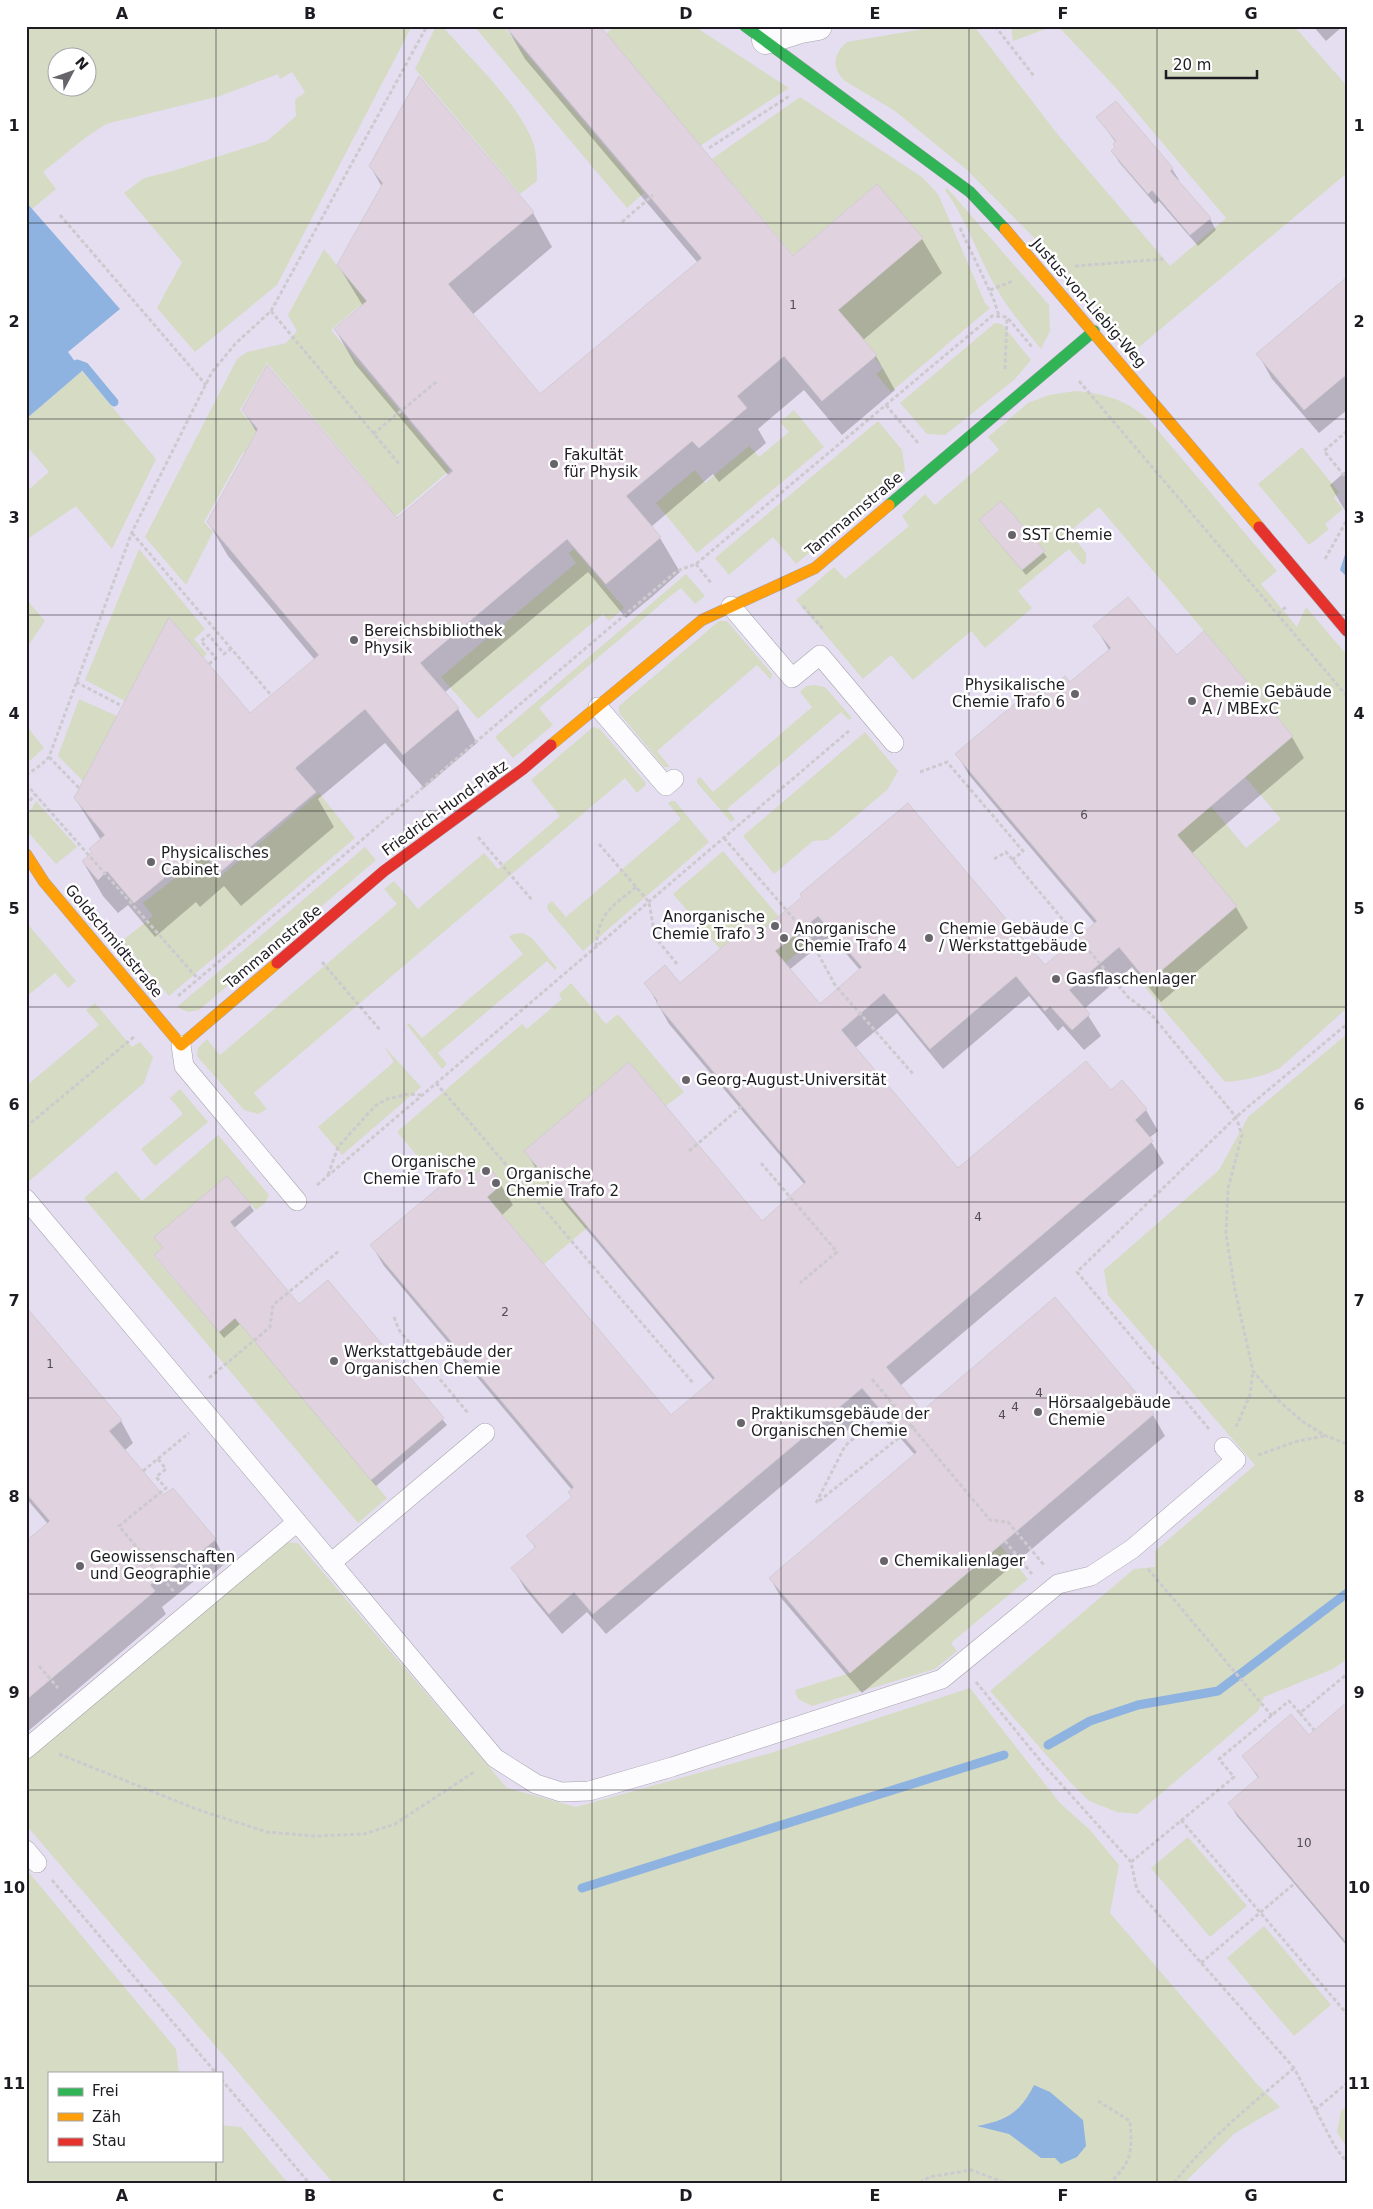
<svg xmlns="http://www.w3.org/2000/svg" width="1373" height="2209" viewBox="0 0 1373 2209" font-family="'DejaVu Sans',sans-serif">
<rect width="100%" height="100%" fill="#eeeaf5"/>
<path fill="#e5def1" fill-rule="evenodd" d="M39,26H1347V2183H26V32ZM58,58H88V88H58ZM49,2073H221V2160H49Z"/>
<g fill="#d6dbc4" fill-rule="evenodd">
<path d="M26,26H412L277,285L195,352L157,308L182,262L124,193L144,178L169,172L267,141L296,116L295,100L305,92L292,72L280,79L278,74L220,96L106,124L85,138L43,172L56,189L32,209L26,202ZM58,58H88V88H58Z"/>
<path d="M436,26H442C471,59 511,96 530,135C537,149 537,165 537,181L520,194L415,69Z"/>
<path d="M474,26H503L644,193L627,208Z"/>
<path d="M614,26H694L789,88L700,146L606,34Z"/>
<path d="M941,26H974L1059,136L1170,266L1226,218L1116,88L1058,26H1294L1347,86V173L1133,352L1063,267L967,170L895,111L845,81C831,67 833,54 847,42Z"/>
<path d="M1011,26H1053L1013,41Z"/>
<path d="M800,97L922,177L938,194L985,303L990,308L891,392L876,374L883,368L874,357L876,355L827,297L850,300L923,238L877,184L804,246L803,267L712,159Z"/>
<path d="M947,188L1049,305L1050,331L1041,349C1025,329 1008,309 995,286C977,254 967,220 945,190Z"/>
<path d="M324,249L368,304L362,309L359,306L331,330L450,470L349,556L331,518L370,485L267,363L240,410L263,438L251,461L243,452L204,522L213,532L186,585L145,537L237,359L247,352L286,343L297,331L288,315Z"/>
<path d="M995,323L1002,324L1031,360L1015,379L945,435L927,434L900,403Z"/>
<path d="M82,371L156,459L112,549L76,506L26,540V492L49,472L26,445V419Z"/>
<path d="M1075,391C1107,394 1124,399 1149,420L1277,571L1261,584L1297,627L1306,607L1347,655V1008L1280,1068C1262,1077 1245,1080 1225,1082L1143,985L1236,906L1131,782L1166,753L1246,848L1281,819L1245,777L1293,736L1099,507L1069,532L1086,553V563L1083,565L1069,549L1018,591L1032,608L985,648L971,631L913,680L891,655L863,679L796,600L834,567L845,579L909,526L902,516L925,494L935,505L999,450L988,437L1028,403L1049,395Z"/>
<path d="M794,410L824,447L697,553L656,503L695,470L705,483L749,446L759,457L789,432L780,422Z"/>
<path d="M878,421L902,450L905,471L796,564L773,537L729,575L715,558Z"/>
<path d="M1302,447L1339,492L1334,498L1343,509L1325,524L1329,529L1309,545L1258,484Z"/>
<path d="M139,549L205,629L194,639L207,654L203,658L169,618L125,701L85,680Z"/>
<path d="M574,549L624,608L609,621L603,614L478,719L441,677L576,563L569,553Z"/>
<path d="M686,574L705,596L695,604L681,588L668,598L539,708L553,725L513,758L495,737Z"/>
<path d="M26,599L45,621L26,649Z"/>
<path d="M719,621H727L772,674L771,680L757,665L657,751L670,767H664L619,713V706Z"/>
<path d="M814,685L825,687L852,718L849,720L841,712L727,809L735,819L731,822L697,783V779L700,777L713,792L812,707L800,692L806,686Z"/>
<path d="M79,699L117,716L83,781L58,756Z"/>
<path d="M26,725L44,748L26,764Z"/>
<path d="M593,727L600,729L646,783L645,786L637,793L625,778L254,1093L267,1109L258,1114L244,1110L197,1056L198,1048L207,1039L220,1055L397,904L384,889L394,881L418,909L484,853L498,869L560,816L531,780Z"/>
<path d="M865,732L898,771L888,789L828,840L813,841L774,874L743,836Z"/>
<path d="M319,793L355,838L169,996L122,941L153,916L143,903L196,862L192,857L200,851L221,876Z"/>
<path d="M36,801L77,847L56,864L26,830V818Z"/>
<path d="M671,801H675L709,842L583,951L548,910L547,905L552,901L566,917L681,819L668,803Z"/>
<path d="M365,847L376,860L199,1010L188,1012L177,1007Z"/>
<path d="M723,851L805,947L785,963L751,923L720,949L673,894Z"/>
<path d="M26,922L76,981L68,988L55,973L26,997Z"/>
<path d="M523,933L532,938L557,968L555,970L547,961L438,1053L447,1064L442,1069L407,1025L409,1023L422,1038L523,954L509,937L513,934Z"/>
<path d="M571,983L606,1024L618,1014L684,1092L666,1106L629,1062L524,1151L588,1227L543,1265L462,1168L442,1185L397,1132L522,1024L527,1029L562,999L559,994Z"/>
<path d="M95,1003L132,1047L140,1042L153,1057L144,1083L28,1182L26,1086L99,1025L86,1010Z"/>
<path d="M1347,1034V1659L1333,1669L1264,1697L1258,1711L1137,1814L1117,1812L1089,1801L1071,1783L990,1691L1134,1569L1155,1567V1551L1255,1465L1108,1295L1104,1270L1219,1170L1248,1117Z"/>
<path d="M383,1045L421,1087L342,1155L318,1127L394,1062Z"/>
<path d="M180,1089L208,1122L155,1166L141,1149L183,1114L170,1098Z"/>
<path d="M218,1135L269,1195L265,1203L256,1210L227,1176L155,1237L163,1248L154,1256L219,1332L235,1318L387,1498L358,1523L84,1198L116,1171L142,1201Z"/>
<path d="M283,1542L298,1543L507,1788L576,1807L774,1752L970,1688L1059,1802L1090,1830L1119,1865L1110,1913L1257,2084L1280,2107L1235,2133L1184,2183H333L26,1825V1761Z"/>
<path d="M1000,1545L1028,1579L951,1643L957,1651L935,1669L812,1706L798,1699L795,1690L850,1673Z"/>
<path d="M1188,1837L1247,1906L1210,1937L1151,1868Z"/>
<path d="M26,1869L176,2049L179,2073H49V2160H221V2125L241,2127L288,2183H26Z"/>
<path d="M1264,1926L1331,2005L1294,2036L1227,1958Z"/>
<path d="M1347,2106V2148L1337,2132L1341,2111Z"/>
</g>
<g fill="#8eb3e1">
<path d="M26,202L120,309L68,352L82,371L26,419Z"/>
<path d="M1347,548V577L1340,570Z"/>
<path d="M1034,2085L1050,2092L1083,2120L1086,2146L1077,2157L1061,2164L1055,2158H1041L1009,2134L977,2126C1007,2120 1020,2113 1034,2085Z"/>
</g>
<g fill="#0003" fill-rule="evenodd">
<path d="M506,26L793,257L877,186L922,239L942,273L862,341L876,356L895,390L842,435L804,390L758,429L766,443L719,482L713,474L651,527L660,538L680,572L653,596L626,618L588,572L444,693L458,709L477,743L424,788L385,743L318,799L334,827L241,906L224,886L200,907L196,902L155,937L128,905L118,913L103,896L83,862L93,854L101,840L75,798L250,715L315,660L228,556L208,522L257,433L243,410L397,520L449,476L355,364L335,329L363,306L338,265L382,187L370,166L419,78L533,213L552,247L472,315L540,396L698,263L525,59Z"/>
<path d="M1313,26H1343L1326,41Z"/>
<path d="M1115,102L1172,169L1179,180L1178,182L1210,219L1216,230L1198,246L1159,201L1155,204L1119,162L1112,151L1116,147V143L1098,117Z"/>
<path d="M1347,279V410L1319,433L1272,379L1258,354Z"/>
<path d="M1347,470V514L1330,485Z"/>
<path d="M980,520L1043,552L1047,557L1026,575Z"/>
<path d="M1095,626L1177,657L1204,633L1292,737L1304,758L1191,854L1236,907L1248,928L1161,1002L1132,967L1084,1009L1101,1036L1084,1050L1063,1026L1058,1031L1029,996L943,1069L897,1013L855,1048L958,1170L1111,1092L1122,1082L1146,1110L1158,1131L1149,1138L1164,1163L900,1386L922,1412L1055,1299L1153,1415L1165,1436L862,1693L782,1599L770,1578L915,1455L874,1408L606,1634L587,1612L562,1634L525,1589L513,1568L536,1549L528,1536L573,1498L572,1490L384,1266L372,1246L470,1180L501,1185L513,1205L501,1216L671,1417L714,1381L538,1172L526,1151L762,1222L805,1185L669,1024L646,983L680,984L759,934L803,898L1045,967L1095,924L969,775L957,754L1051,690L1070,684L1109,650ZM831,936L860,970L819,1006L789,970Z"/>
<path d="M250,1205L254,1211L234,1228L299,1306L328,1282L447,1425L376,1486L240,1324L224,1338L156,1256Z"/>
<path d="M26,1309L121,1421L133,1443L124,1451L163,1497L215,1540L227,1562L208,1578L204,1573L162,1607L166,1614L26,1733V1543L48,1524L26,1498Z"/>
<path d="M1347,1704V1946L1237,1816L1230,1804L1259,1779L1243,1756L1309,1736Z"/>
</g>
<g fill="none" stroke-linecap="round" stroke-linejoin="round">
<g stroke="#8eb3e1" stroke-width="9">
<path d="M77,364L85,367L114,402"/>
<path d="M1048,1745L1090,1721L1138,1705L1218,1691L1347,1593"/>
<path d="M582,1888L1004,1755"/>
</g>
</g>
<g fill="#e0d2de" stroke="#d1ccd3" fill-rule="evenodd">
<path d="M505,26H600L793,256L877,184L923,238L838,310L877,355L822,401L784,356L737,396L747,408L699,448L692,441L626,496L661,537L633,561L606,584L567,539L420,663L459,708L403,755L365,709L295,768L316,792L220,872L204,853L179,873L175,869L134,903L107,871L98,880L82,861L92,853L89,849L105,835L74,798L169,617L250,713L319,655L207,522L258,429L242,410L267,365L397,518L453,471L334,329L367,301L337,265L383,183L369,166L419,76L534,212L448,284L540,394L702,258Z"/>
<path d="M1116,101L1173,168L1170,171L1211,218L1190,235L1152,190L1148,194L1111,151L1115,147L1113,144L1116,141L1096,117Z"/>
<path d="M1347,277V374L1304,410L1256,354Z"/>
<path d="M1001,501L1045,551L1022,570L979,520Z"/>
<path d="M1128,597L1177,655L1204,631L1293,736L1177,835L1237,906L1148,982L1119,947L1069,990L1090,1014L1072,1030L1050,1006L1045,1011L1016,976L930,1049L884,993L841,1030L958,1168L1086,1061L1111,1090L1122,1080L1147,1109L1135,1120L1153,1141L886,1367L922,1411L1055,1297L1154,1414L850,1673L769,1578L917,1452L862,1388L593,1614L574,1592L549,1614L511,1568L536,1547L526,1536L572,1497L568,1492L574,1487L370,1245L462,1168L471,1178L487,1164L502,1184L487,1197L671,1415L715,1378L524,1151L629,1062L762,1221L806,1182L656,1003L658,1001L644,983L665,965L680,983L751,923L759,933L802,897L800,894L908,803L1045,965L1097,921L955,754L1044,679L1051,688L1065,676L1070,682L1111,648L1093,626ZM818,916L862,967L820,1004L775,951Z"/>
<path d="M227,1176L251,1204L230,1222L299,1304L328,1280L444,1418L371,1480L235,1318L219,1332L154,1255L163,1248L154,1237Z"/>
<path d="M26,1307L122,1420L109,1431L163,1495L173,1488L216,1539L195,1557L191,1552L150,1585L155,1591L26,1700V1541L50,1521L26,1493Z"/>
<path d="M1347,1702V1943L1228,1803L1259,1777L1242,1756L1291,1714L1309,1735Z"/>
</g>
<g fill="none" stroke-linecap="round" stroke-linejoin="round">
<g stroke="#a5a2ab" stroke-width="20">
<g id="lane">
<path d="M731,606L792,678L820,655L894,743"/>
<path d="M598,707L666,786L674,779"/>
<path d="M181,1045L184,1066L297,1201"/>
<path d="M26,1199L495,1758L536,1784L561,1792L589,1791L672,1767L942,1679L1058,1584L1091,1576L1132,1549L1236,1460L1224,1447"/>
<path d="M331,1563L485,1433"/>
<path d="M26,1749L297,1522"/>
<path d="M26,1850L37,1863"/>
</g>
</g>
<g stroke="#a5a2ab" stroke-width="29">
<path id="street" d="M766,40L801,29L818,26"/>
</g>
<g stroke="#a5a2ab" stroke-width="12">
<g id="fast">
<path d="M745,26L970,192L1005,229"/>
<path d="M889,505L1094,331"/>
</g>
</g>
<g stroke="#a5a2ab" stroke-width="12">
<g id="slow">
<path d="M1005,229L1259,527"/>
<path d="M551,745L702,620L815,568L889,505"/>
<path d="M26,854L44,882L181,1045L277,963"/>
</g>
</g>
<g stroke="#a5a2ab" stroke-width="12">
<g id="jam">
<path d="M1259,527L1347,631"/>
<path d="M277,963L384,871L523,769L551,745"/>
</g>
</g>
<g stroke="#cccace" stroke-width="3" stroke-dasharray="4 2.5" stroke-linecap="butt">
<path d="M995,26L1034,76"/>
<path d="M709,148L791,95"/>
<path d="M60,215L206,385"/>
<path d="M622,222L653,195"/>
<path d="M960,228L994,300L999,316"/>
<path d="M1075,266L1164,259"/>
<path d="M990,290L1013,281"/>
<path d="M271,311L400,465"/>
<path d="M1005,369L1007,317"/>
<path d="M1079,381L1347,696"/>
<path d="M886,405L918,443"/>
<path d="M1347,431L1324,451L1347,479"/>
<path d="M373,434L436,382"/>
<path d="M132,533L271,695"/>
<path d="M1325,559L1347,520"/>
<path d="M696,564L711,583"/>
<path d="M803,606L824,630"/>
<path d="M1278,614L1287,606"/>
<path d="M209,664L216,658L201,641L209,635L224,654L232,648"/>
<path d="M76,682L122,706"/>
<path d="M49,757L79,788"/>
<path d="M920,772L947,762L1023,851L1012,860"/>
<path d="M26,775L41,765L49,757L132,532L212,372L236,343L271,311L427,26"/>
<path d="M26,784L198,979"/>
<path d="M26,806L35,794"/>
<path d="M478,837L532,900"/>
<path d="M724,838L808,935L835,985L914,1075"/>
<path d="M599,844L649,902L655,937L677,964"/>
<path d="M994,859L1006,852L1128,997L1151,1014L1236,1117L1242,1135L1228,1189L1226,1234L1235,1290L1253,1371L1279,1401L1302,1421L1324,1435L1347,1444"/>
<path d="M596,947C599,912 611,908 636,887"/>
<path d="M322,962L380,1030"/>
<path d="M178,996C345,856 510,711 677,571L696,564L992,316L1007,317L1032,347"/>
<path d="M436,1083L693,1383"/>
<path d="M26,1127L135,1036"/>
<path d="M689,1151L742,1106"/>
<path d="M761,1163L837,1252L800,1283"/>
<path d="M328,1175L338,1147L375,1106L387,1099L409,1094L421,1095"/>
<path d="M317,1185L850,730"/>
<path d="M394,1317L399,1330L468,1413"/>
<path d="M209,1378L270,1327L273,1305L339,1251"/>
<path d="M872,1379L990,1520L1008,1522L1044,1565"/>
<path d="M1236,1427L1250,1395L1253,1371"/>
<path d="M1209,1429L1077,1272L1236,1117L1347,1024"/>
<path d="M1258,1455L1298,1441L1324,1436"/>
<path d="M158,1459L166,1469L156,1477L166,1488L119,1526L175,1593"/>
<path d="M143,1471L189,1433"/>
<path d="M819,1501L915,1425"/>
<path d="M816,1503L845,1446L892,1404"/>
<path d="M1005,1541L1032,1574"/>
<path d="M1148,1569L1272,1716"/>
<path d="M39,1666L58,1688"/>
<path d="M976,1682L1043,1764L1131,1862L1137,1890L1294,2068L1334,2145L1347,2163"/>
<path d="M1300,1713L1314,1730"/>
<path d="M59,1754L196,1809L267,1832L315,1836L364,1834L395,1824L474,1772"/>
<path d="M1181,1820L1347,2014"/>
<path d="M1131,1862L1234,1777L1219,1759L1289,1701L1300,1713L1347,1674"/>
<path d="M52,1880L216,2073"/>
<path d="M1201,1963L1295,1883"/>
<path d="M221,2079L309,2183"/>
<path d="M1098,2101L1130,2121C1132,2151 1133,2160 1110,2183"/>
<path d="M1315,2110L1347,2083"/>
<path d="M920,2183L929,2177L971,2170L1006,2183"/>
<path d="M1174,2183C1208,2139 1252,2104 1294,2068"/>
</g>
<use href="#lane" stroke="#fcfcfe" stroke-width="19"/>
<use href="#street" stroke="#fcfcfe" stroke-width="28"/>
<use href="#fast" stroke="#30b455" stroke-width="11"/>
<use href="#slow" stroke="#ff9f0a" stroke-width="11"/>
<use href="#jam" stroke="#e5322d" stroke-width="11"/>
</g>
<path fill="none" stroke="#1e1c22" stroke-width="1" stroke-opacity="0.55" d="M216,26V2073M404,26V2183M592,26V2183M781,26V2183M969,26V2183M1157,26V2183M26,223H1347M26,419H1347M26,615H1347M26,811H1347M26,1007H1347M26,1202H1347M26,1398H1347M26,1594H1347M26,1790H1347M26,1986H1347M216,2160V2183"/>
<g fill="#67646c" stroke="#fff" stroke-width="2">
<circle cx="554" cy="464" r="5"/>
<circle cx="1012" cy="535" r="5"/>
<circle cx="354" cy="640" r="5"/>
<circle cx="1075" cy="694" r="5"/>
<circle cx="1192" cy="701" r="5"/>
<circle cx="151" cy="862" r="5"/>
<circle cx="775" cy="926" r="5"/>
<circle cx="784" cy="938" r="5"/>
<circle cx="929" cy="938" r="5"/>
<circle cx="1056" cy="979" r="5"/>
<circle cx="686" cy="1080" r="5"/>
<circle cx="486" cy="1171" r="5"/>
<circle cx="496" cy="1183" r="5"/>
<circle cx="334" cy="1361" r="5"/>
<circle cx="1038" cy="1412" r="5"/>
<circle cx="741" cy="1423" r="5"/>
<circle cx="884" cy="1561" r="5"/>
<circle cx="80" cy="1566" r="5"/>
</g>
<g text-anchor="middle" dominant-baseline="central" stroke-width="5" stroke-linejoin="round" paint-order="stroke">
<g font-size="12" fill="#504c53">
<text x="793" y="305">1</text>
<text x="1084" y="815">6</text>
<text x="978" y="1217">4</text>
<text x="505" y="1312">2</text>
<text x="50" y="1364">1</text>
<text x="1039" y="1393">4</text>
<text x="1015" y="1407">4</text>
<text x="1002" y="1415">4</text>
<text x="1304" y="1843">10</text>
</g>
<g font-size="15" fill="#1e1c22" stroke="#fff">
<text transform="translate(1089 303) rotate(49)">Justus-von-Liebig-Weg</text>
<text transform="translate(854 514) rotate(-40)">Tammannstraße</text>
<text transform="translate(445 808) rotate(-36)">Friedrich-Hund-Platz</text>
<text transform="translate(114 941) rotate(50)">Goldschmidtstraße</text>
<text transform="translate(273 947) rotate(-40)">Tammannstraße</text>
</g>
<g font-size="15" fill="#1e1c22" stroke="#fff" text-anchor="start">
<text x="564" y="455">Fakultät<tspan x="564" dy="17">für Physik</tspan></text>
<text x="1022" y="535">SST Chemie</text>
<text x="364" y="631">Bereichsbibliothek<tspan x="364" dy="17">Physik</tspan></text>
<text x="1065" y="685" text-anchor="end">Physikalische<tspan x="1065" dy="17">Chemie Trafo 6</tspan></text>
<text x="1202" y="692">Chemie Gebäude<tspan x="1202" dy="17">A / MBExC</tspan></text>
<text x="161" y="853">Physicalisches<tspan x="161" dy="17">Cabinet</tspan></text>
<text x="765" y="917" text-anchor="end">Anorganische<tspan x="765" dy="17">Chemie Trafo 3</tspan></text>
<text x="794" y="929">Anorganische<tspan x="794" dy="17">Chemie Trafo 4</tspan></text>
<text x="939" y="929">Chemie Gebäude C<tspan x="939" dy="17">/ Werkstattgebäude</tspan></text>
<text x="1066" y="979">Gasflaschenlager</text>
<text x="696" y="1080">Georg-August-Universität</text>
<text x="476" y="1162" text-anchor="end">Organische<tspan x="476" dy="17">Chemie Trafo 1</tspan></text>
<text x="506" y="1174">Organische<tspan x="506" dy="17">Chemie Trafo 2</tspan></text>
<text x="344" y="1352">Werkstattgebäude der<tspan x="344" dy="17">Organischen Chemie</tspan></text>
<text x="1048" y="1403">Hörsaalgebäude<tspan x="1048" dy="17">Chemie</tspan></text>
<text x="751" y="1414">Praktikumsgebäude der<tspan x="751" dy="17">Organischen Chemie</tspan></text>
<text x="90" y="1557">Geowissenschaften<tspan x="90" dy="17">und Geographie</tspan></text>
<text x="894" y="1561">Chemikalienlager</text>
</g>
</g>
<rect width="1373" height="2209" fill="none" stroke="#ffffff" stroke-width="55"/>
<rect x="48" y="2072" width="175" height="90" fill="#ffffff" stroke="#a5a4a7"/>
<rect x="58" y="2088" width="25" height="8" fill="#30b455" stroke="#a5a4a7"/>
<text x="92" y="2096" font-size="15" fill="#1e1c22">Frei</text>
<rect x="58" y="2113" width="25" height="8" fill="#ff9f0a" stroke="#a5a4a7"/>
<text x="92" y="2122" font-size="15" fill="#1e1c22">Zäh</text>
<rect x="58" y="2138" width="25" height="8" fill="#e5322d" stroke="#a5a4a7"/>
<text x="92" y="2146" font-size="15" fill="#1e1c22">Stau</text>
<g transform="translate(72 72) rotate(49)"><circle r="24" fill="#ffffff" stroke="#a5a4a7"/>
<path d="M0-4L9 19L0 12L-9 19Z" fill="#67646c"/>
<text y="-8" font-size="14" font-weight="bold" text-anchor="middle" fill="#1e1c22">N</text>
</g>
<path d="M1166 70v8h91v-8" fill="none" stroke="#1e1c22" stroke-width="2.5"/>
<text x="1173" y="70" font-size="15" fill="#1e1c22" stroke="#ffffff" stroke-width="4" paint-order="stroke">20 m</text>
<rect x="28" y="28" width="1318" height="2154" fill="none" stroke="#1e1c22" stroke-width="2"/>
<g font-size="16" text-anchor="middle" font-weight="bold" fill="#1e1c22">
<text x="122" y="19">A</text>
<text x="310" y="19">B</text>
<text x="498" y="19">C</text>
<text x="686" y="19">D</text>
<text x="875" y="19">E</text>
<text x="1063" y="19">F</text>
<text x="1251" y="19">G</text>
<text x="14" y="131">1</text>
<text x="1359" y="131">1</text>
<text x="14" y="327">2</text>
<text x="1359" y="327">2</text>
<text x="14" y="523">3</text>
<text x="1359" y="523">3</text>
<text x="14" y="719">4</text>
<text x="1359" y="719">4</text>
<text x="14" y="914">5</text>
<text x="1359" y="914">5</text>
<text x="14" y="1110">6</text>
<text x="1359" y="1110">6</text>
<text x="14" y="1306">7</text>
<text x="1359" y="1306">7</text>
<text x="14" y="1502">8</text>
<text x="1359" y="1502">8</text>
<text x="14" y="1698">9</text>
<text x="1359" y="1698">9</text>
<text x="14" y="1893">10</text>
<text x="1359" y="1893">10</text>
<text x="14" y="2089">11</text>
<text x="1359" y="2089">11</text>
<text x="122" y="2201">A</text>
<text x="310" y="2201">B</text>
<text x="498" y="2201">C</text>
<text x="686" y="2201">D</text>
<text x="875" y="2201">E</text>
<text x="1063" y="2201">F</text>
<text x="1251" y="2201">G</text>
</g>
</svg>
